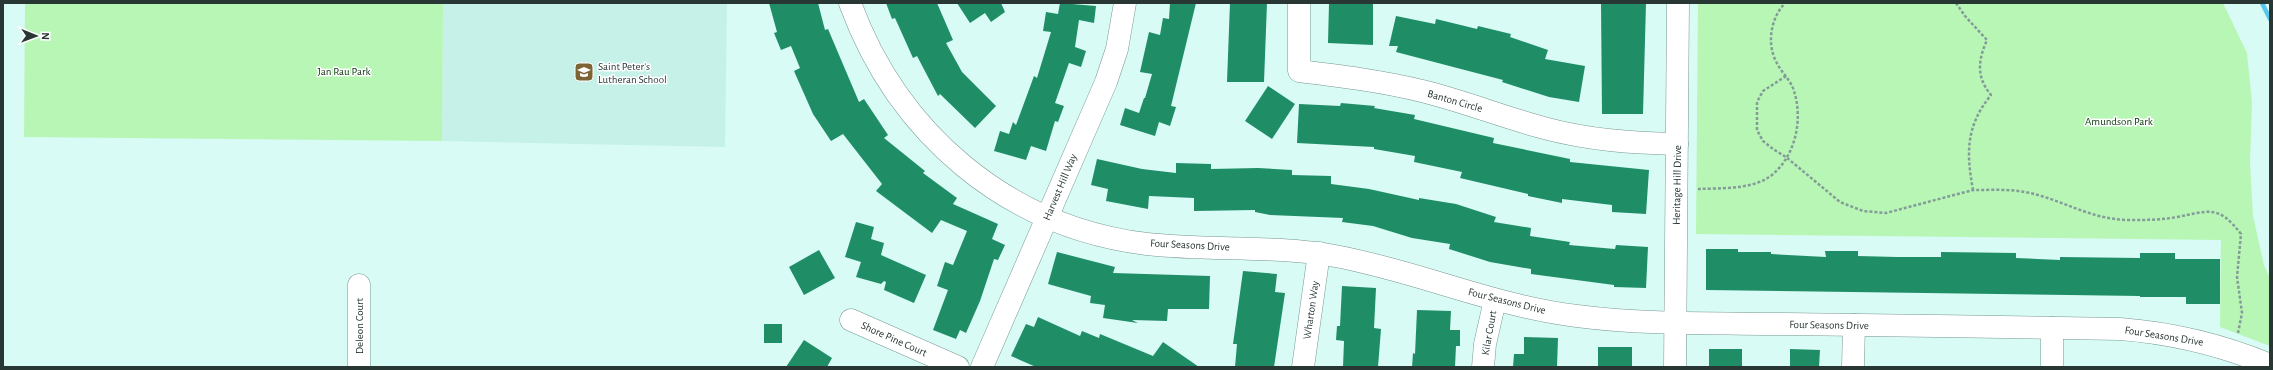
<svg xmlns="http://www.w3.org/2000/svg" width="2273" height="370" viewBox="0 0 2273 370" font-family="'Alegreya Sans',sans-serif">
<rect width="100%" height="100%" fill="#d8fbf5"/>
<path fill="#c5f1e9" d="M443,3H727L725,147L442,141Z"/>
<g fill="#b8f6b5">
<path d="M25,3H443L442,141L24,137Z"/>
<path d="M1698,3H2223L2247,53L2252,103L2250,163L2253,216L2264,265L2270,278V346L2220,327L2221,240L1696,234Z"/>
</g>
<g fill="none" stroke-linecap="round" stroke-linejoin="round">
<path stroke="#58c6ed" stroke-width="4.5" d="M2262,3L2270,19"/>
</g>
<g fill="#1f8e67">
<path d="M769,3H818L825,30L828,29L859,102L864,99L888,135L884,138L925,171L923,173L957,198L953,204L998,224L992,239L1005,245L998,260L994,259L980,301L966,333L960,330L956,339L933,330L948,290L937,286L945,262L953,265L967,231L941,220L932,233L876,191L882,184L843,134L831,141L813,114L794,71L800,68L791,46L781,50L774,33L777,32Z"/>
<path d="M886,3H937L953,40L946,43L962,72L996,106L975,128L940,94L938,96L917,56L913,58L895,18L892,19Z"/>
<path d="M957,3H1001L1005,12L991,22L985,13L970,23Z"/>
<path d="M1060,3L1096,6L1094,23L1079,20L1075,47L1086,51L1081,67L1069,63L1055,103L1064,106L1058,122L1055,121L1046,151L1031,146L1026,160L994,151L1000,131L1009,134L1013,122L1016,125L1034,76L1037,78L1051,32L1043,31L1046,12L1058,14Z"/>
<path d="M1170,3H1196L1171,106L1176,107L1170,126L1159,122L1155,136L1120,125L1125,108L1139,113L1144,98H1145L1152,74L1140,72L1149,32L1160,35L1163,18L1169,19Z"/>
<path d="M1230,3H1267L1264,82H1227Z"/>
<path d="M1329,3H1373V45L1328,43Z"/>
<path d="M1601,3H1646L1643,114H1602Z"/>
<path d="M1396,16L1435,24L1436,19L1477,29L1478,26L1511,34L1510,37L1548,50L1545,59L1585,66L1579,102L1549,97L1502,82L1503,80L1396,52L1398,46H1389Z"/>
<path d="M1268,86L1295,104L1272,139L1245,121Z"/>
<path d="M1341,103L1375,106L1374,108L1415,115L1414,119L1494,138L1493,143L1570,159V162L1649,170L1646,214L1612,212V205L1562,199V203L1528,196V194L1460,178L1462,172L1414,162L1415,156L1374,149V147L1297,143L1299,104L1340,106Z"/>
<path d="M1097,159L1142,169L1176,173V163L1211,164V169L1258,168L1292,170V175L1331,176V184L1369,189L1419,200V198L1456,204L1496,217L1494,222L1531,228L1530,236L1570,242L1569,245L1615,249L1616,245L1648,247L1646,288L1614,287V285L1531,274V269L1490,262L1449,249L1450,244L1412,238L1373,226L1342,222L1343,218L1270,215L1255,212V210L1194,211V198L1149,196L1148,209L1106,201L1108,189L1091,185Z"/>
<path d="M856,222L874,227L871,239L884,243L881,255L926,275L914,303L884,290L886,282L884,281L881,284L856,277L861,262L845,257Z"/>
<path d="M1706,249H1738V252H1771V254L1826,257L1825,251H1858V256L1897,257H1941V252L2016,253V258L2060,260V257L2140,258V253H2175V259H2220V304H2186V297H2140V296L1706,290Z"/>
<path d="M819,250L835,278L804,295L789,267Z"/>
<path d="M1057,252L1115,267L1113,273L1210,276L1209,309H1168L1167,321L1132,320L1138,323L1103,318L1105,305L1090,303L1091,296L1048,284Z"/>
<path d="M1243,271L1277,274L1275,292L1285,293L1274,367H1235L1237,344H1233Z"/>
<path d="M1342,286L1376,288L1374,328L1381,329L1378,367H1343L1344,341L1336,340L1337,326H1340Z"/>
<path d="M1417,310L1451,311L1450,330H1460V346H1456L1455,367H1412L1413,353L1415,354Z"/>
<path d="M1038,317L1080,336L1082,331L1099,338L1100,334L1153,356L1163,342L1199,367H1036L1011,356L1026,324L1034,327Z"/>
<rect x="764" y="324" width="18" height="19"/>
<path d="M1524,337L1558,338L1557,367H1513L1514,354H1524Z"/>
<path d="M804,340L832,358L827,367H786Z"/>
<rect x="1598" y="347" width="34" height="20"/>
<rect x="1709" y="349" width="33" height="18"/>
<path d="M1790,349L1820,350L1819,367H1790Z"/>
</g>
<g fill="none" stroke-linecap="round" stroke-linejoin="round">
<g stroke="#779792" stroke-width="23">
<g id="minor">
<path d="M850,3C898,134 1007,227 1147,244C1210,251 1272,245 1335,256C1417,271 1494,306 1577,316C1646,325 1717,323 1786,324C1897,325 2009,327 2120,329C2172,333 2222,345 2270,365"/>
<path d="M1299,3V71C1340,76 1381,81 1422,91C1463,101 1503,117 1544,128C1588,140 1632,143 1677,144"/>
<path d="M851,320L958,367"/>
<path d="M359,367V285"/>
<path d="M982,367L1106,82L1117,49L1125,3"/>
<path d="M1303,367L1319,253"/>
<path d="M1483,367L1485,344L1495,300"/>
<path d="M1675,367L1678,3"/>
<path d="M1853,367L1854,325"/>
<path d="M2052,367V328"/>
</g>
</g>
<g stroke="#839c98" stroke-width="2.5" stroke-dasharray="3 2" stroke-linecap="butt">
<path d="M1956,3L1965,16L1987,40C1978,60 1976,77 1991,95C1966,126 1966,152 1973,190"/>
<path d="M1786,76L1763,91L1757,102V130L1763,141L1773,149L1786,157L1840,202L1863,211L1886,213L1973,190C1990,190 2009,189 2025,192C2062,199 2088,219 2128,220C2145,220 2161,220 2177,217C2209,211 2218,204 2241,234L2237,277L2242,313L2238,333"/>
<path d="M1698,189C1721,188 1753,190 1772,175C1796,155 1803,119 1794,91C1791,81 1783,74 1778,65C1766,46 1770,19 1785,3"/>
</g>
<use href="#minor" stroke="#fff" stroke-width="22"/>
</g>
<defs>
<g id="school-square" transform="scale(1)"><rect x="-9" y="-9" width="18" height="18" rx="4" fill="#7d6435" stroke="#fff"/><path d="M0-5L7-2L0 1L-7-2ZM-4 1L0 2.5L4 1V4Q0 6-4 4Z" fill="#fff"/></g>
</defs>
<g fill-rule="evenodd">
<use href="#school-square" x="584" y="72"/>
</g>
<g text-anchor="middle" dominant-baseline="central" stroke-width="3" stroke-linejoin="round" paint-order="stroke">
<g font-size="11" fill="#283634" stroke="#fff" text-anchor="start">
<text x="598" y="66">Saint Peter's<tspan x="598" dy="13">Lutheran School</tspan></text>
</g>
<g font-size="11" fill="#053407" stroke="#fff">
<text x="344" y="71">Jan Rau Park</text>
<text x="2119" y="121">Amundson Park</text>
</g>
<g font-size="11" fill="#283634" stroke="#fff">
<text transform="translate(1455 101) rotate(16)">Banton Circle</text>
<text transform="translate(1677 185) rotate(-89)">Heritage Hill Drive</text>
<text transform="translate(1060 187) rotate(-67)">Harvest Hill Way</text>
<text transform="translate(1190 245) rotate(3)">Four Seasons Drive</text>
<text transform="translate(1507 301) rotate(14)">Four Seasons Drive</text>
<text transform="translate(1311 310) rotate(-82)">Wharton Way</text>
<text transform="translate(1829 325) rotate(1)">Four Seasons Drive</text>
<text transform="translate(359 326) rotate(-90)">Deleon Court</text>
<text transform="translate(1489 333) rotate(-80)">Kilar Court</text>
<text transform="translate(2164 336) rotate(9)">Four Seasons Drive</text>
<text transform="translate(894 339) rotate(24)">Shore Pine Court</text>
</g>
</g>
<rect width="2273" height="370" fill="none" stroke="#283634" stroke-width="8"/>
<g transform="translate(36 36) rotate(91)" stroke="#ffffff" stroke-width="3" paint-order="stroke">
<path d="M0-3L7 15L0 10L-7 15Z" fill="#283634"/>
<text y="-6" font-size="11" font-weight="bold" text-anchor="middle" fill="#283634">N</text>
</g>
</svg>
